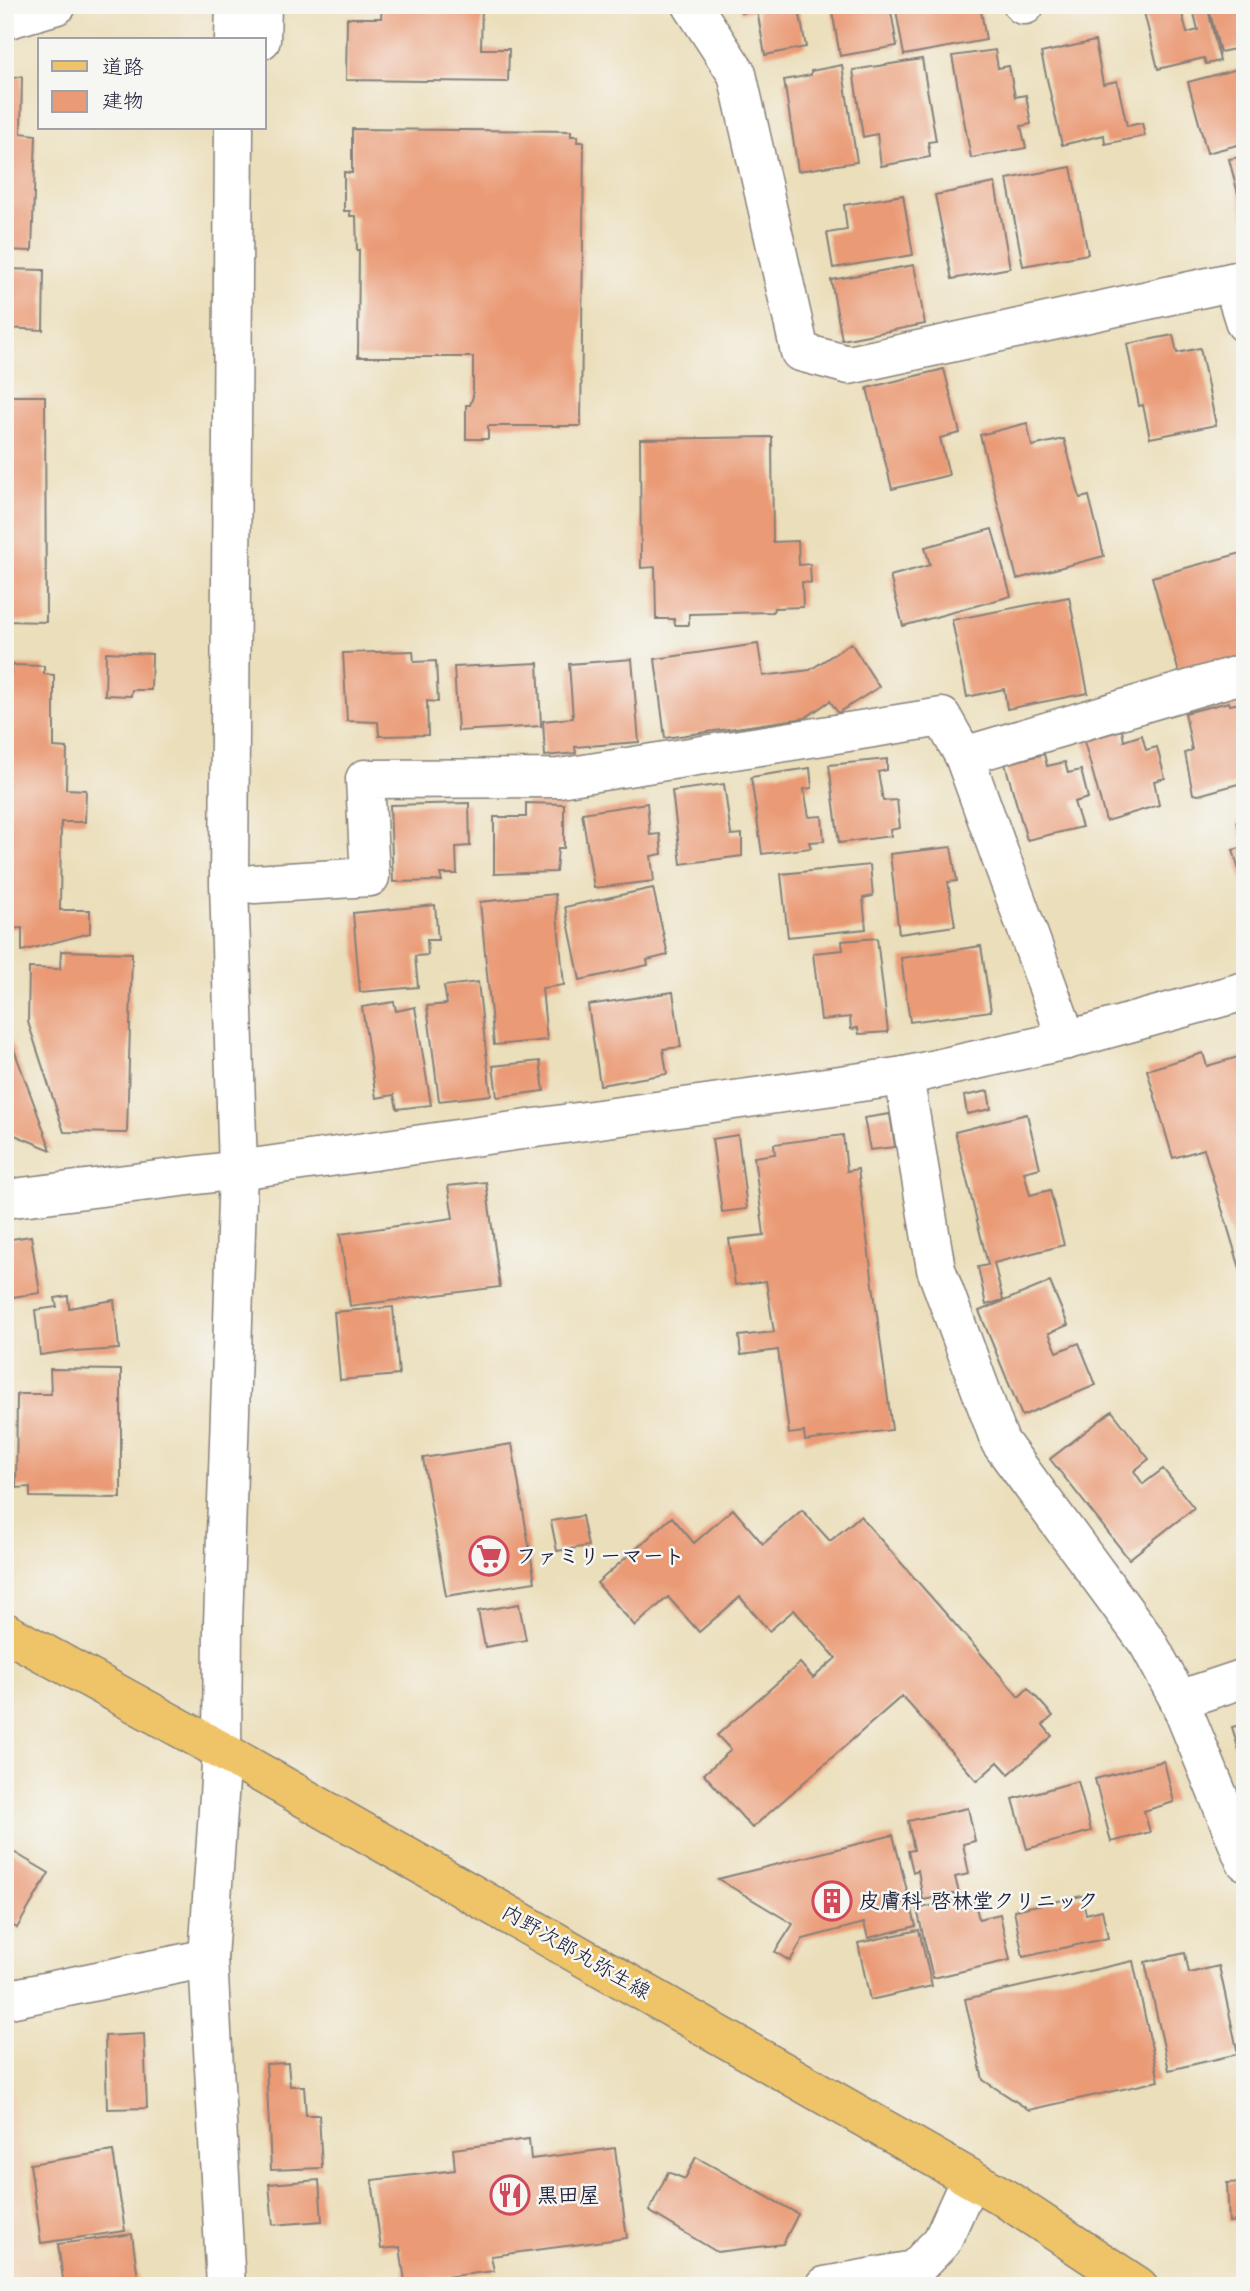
<svg xmlns="http://www.w3.org/2000/svg" width="1250" height="2291" viewBox="0 0 1250 2291" font-family="'Architects Daughter','Klee One',sans-serif">
<rect width="100%" height="100%" fill="#f6f6f2"/>
<filter id="ink" filterUnits="userSpaceOnUse"><feTurbulence type="fractalNoise" baseFrequency=".0143" numOctaves="2"/><feDisplacementMap in="SourceGraphic" scale="14" xChannelSelector="R" yChannelSelector="G"/><feConvolveMatrix kernelMatrix="1 2 1 2 8 2 1 2 1" color-interpolation-filters="sRGB"/></filter>
<filter id="wash" filterUnits="userSpaceOnUse"><feTurbulence type="fractalNoise" baseFrequency=".00686" numOctaves="4" result="noise"/><feDisplacementMap in="SourceGraphic" scale="28" xChannelSelector="R" yChannelSelector="G"/><feGaussianBlur stdDeviation="1.57" result="paint"/><feColorMatrix in="noise" values="0 0 0 0 0 0 0 0 0 0 0 0 0 0 0 0 0 1.4 0 .05"/><feComposite in="paint" operator="in"/></filter>
<g filter="url(#wash)">
<rect width="100%" height="100%" fill="#ebdeba"/>
<path fill="#efd6bc" d="M6,2039L36,2258L69,2252L73,2286H5Z"/>
<g id="blocks">
<g fill="#ea9a74">
<path d="M382,5H482L481,49H509L508,82L346,80L347,18H381Z"/>
<path d="M739,5H798L806,47L765,55L757,10L741,13Z"/>
<path d="M831,5H890L897,46L840,56Z"/>
<path d="M895,5H980L986,40L904,55Z"/>
<path d="M1175,5H1180L1187,33L1198,30L1192,5H1207L1220,61L1206,64L1204,58L1158,69L1144,12Z"/>
<path d="M1208,5H1245V47L1220,52Z"/>
<path d="M1095,41L1103,84L1117,81L1127,126L1142,123L1145,136L1105,144L1104,135L1062,145L1041,53Z"/>
<path d="M995,50L998,68L1009,66L1015,97L1026,95L1031,124L1021,126L1026,148L971,158L952,56Z"/>
<path d="M922,59L936,141L928,142L930,157L881,166L877,134L863,137L853,70Z"/>
<path d="M842,65L857,162L798,171L784,80L811,75V71Z"/>
<path d="M1245,67V143L1207,153L1188,82Z"/>
<path d="M22,76L21,133L36,135L32,251L5,250V80Z"/>
<path d="M352,129L571,131V136H578L577,142H584L581,426H488V439H466V405H470L473,396V357H358L359,250L357,251L356,216H350V211H344V172L352,173Z"/>
<path d="M1245,156V217H1244L1229,159Z"/>
<path d="M1071,167L1088,254L1023,266L1007,179Z"/>
<path d="M995,183L1010,268L952,279L935,195Z"/>
<path d="M903,195L913,255L833,268L827,233L847,230L844,205Z"/>
<path d="M914,265L925,324L842,340L831,280Z"/>
<path d="M5,269L44,270L43,330L5,328Z"/>
<path d="M1173,335L1177,353L1200,348L1216,425L1150,438L1143,405L1139,406L1127,344Z"/>
<path d="M944,369L960,433L940,438L949,475L892,489L867,388Z"/>
<path d="M5,396H45L46,622L5,621Z"/>
<path d="M1027,423L1032,446L1064,439L1080,498L1089,496L1104,556L1017,579L980,435Z"/>
<path d="M772,437L773,542L798,541L799,565L810,564L811,583L802,582L803,607L774,608L773,612L689,614V625H675L674,619H656L655,567L641,568L640,439Z"/>
<path d="M992,529L1011,596L903,626L890,576L930,565L925,547Z"/>
<path d="M1245,552V659L1181,680L1152,577Z"/>
<path d="M1069,597L1088,693L1007,709L1004,689L967,697L952,620Z"/>
<path d="M851,643L879,687L838,713L830,701L805,718L665,738L655,659L758,644L763,676L810,670Z"/>
<path d="M413,651L414,662L436,661L438,702L427,701L428,735L379,736L378,722L347,721L343,653Z"/>
<path d="M106,652L152,654L151,690H132L131,696L105,695Z"/>
<path d="M632,659L639,742L575,747L576,753L545,756L543,721L573,718L569,664Z"/>
<path d="M538,663L541,726L458,731L454,667Z"/>
<path d="M12,665L44,666V674L54,675V747L67,748L66,789L86,790L85,822H61L60,910H90V933L22,951V928L5,929V674L11,675Z"/>
<path d="M1229,702L1230,705L1245,702V782L1199,795L1193,794L1185,753L1192,750L1185,713Z"/>
<path d="M1122,730L1124,741L1142,735L1146,750L1157,747L1165,778L1154,781L1159,805L1106,821L1084,741Z"/>
<path d="M1044,754L1047,766L1065,762L1068,773L1081,770L1088,798L1074,802L1082,827L1027,840L1005,764Z"/>
<path d="M887,759V770L878,772L883,801L897,800L900,828L890,830L891,836L839,843L829,765Z"/>
<path d="M810,768L812,788L804,789L809,817L822,816L824,841L809,842L811,848L762,854L751,777Z"/>
<path d="M724,784L731,835L742,834V856L681,864L672,791Z"/>
<path d="M469,803L470,846L456,847L457,874H440L442,881L393,882L390,805Z"/>
<path d="M526,803L564,804V848H558L556,872L494,874V817H526Z"/>
<path d="M647,803L650,835L660,834L662,854L651,856L654,881L594,888L582,813Z"/>
<path d="M1245,820V887H1244L1233,850L1244,847L1237,822Z"/>
<path d="M951,847L957,881L948,882L955,926L899,934L890,854Z"/>
<path d="M870,865L873,896L863,898L866,929L788,937L781,874Z"/>
<path d="M653,888L668,955L647,960L648,965L580,980L565,907Z"/>
<path d="M555,894L564,985L542,988L547,1040L494,1045L480,902Z"/>
<path d="M435,905L438,940H427L428,955L415,956L418,987L360,992L353,913Z"/>
<path d="M877,938L888,1032L859,1034L858,1028L851,1029L850,1017L821,1020L813,953L843,950L842,941Z"/>
<path d="M981,946L991,1011L910,1022L901,958Z"/>
<path d="M61,951L132,953L127,1133L64,1132L28,1022L29,968L60,969Z"/>
<path d="M478,982L491,1095L439,1101L427,1006L447,1004L444,986Z"/>
<path d="M673,992L681,1047L663,1049L667,1074L600,1085L588,1005Z"/>
<path d="M394,1002L396,1011L415,1007L431,1105L397,1109L394,1095L376,1098L362,1007Z"/>
<path d="M5,1028H6L51,1150L5,1131Z"/>
<path d="M1203,1053L1207,1066L1245,1055V1285L1204,1149L1173,1158L1147,1070Z"/>
<path d="M540,1061L544,1091L497,1097L493,1066Z"/>
<path d="M988,1091L991,1109L967,1114L964,1096Z"/>
<path d="M890,1114L895,1147L870,1150L864,1118Z"/>
<path d="M1027,1114L1040,1168L1024,1172L1030,1195L1050,1190L1064,1245L994,1263L1003,1300L986,1305L978,1267L988,1265L955,1132Z"/>
<path d="M738,1135L747,1209L722,1212L712,1139Z"/>
<path d="M843,1135L847,1171L858,1169L892,1430L805,1441L804,1432L789,1434L778,1350L741,1355L739,1336L774,1332L766,1281L735,1285L729,1239L764,1235L754,1157L775,1154L774,1144Z"/>
<path d="M486,1182L500,1287L350,1306L340,1234L453,1218L448,1186Z"/>
<path d="M31,1236L40,1293L5,1298V1240Z"/>
<path d="M1050,1282L1068,1325L1049,1333L1057,1352L1079,1343L1096,1385L1022,1416L979,1311Z"/>
<path d="M68,1296L69,1308L114,1300L119,1349L75,1352L74,1350L40,1355L35,1310L57,1307L55,1298Z"/>
<path d="M393,1307L399,1375L340,1380L334,1312Z"/>
<path d="M50,1369L121,1370V1498L30,1497V1487L16,1488L17,1394H51Z"/>
<path d="M1112,1411L1149,1459L1134,1471L1143,1484L1163,1469L1194,1508L1129,1559L1050,1459Z"/>
<path d="M512,1444L535,1582L446,1596L423,1458Z"/>
<path d="M733,1509L763,1544L802,1510L830,1541L860,1516L1019,1697L1028,1688L1053,1716L1043,1725L1052,1736L1009,1774L998,1762L977,1781L902,1696L752,1828L704,1774L731,1750L717,1735L800,1663L813,1678L836,1658L794,1610L769,1631L740,1597L699,1632L668,1597L635,1626L597,1583L672,1517L694,1543Z"/>
<path d="M582,1516L588,1546L557,1551L551,1521Z"/>
<path d="M519,1604L526,1640L485,1647L478,1611Z"/>
<path d="M1245,1724V1768H1244L1232,1727Z"/>
<path d="M1164,1761L1174,1802L1144,1811L1150,1832L1111,1842L1095,1779Z"/>
<path d="M1078,1781L1091,1831L1027,1849L1013,1799Z"/>
<path d="M968,1808L975,1841L963,1844L969,1874L955,1877L959,1893L923,1900L918,1870L913,1872L908,1851L914,1850L908,1821Z"/>
<path d="M893,1835L916,1926L868,1938L864,1923L803,1939L790,1961L775,1952L793,1924L718,1879Z"/>
<path d="M5,1847L49,1873L17,1928L5,1921Z"/>
<path d="M973,1896L979,1919L1000,1914L1010,1960L933,1978L917,1909Z"/>
<path d="M1082,1896L1086,1914L1102,1910L1108,1938L1023,1957L1014,1910Z"/>
<path d="M919,1930L932,1986L870,2000L858,1943Z"/>
<path d="M1185,1953L1189,1973L1219,1966L1238,2054L1169,2070L1145,1962Z"/>
<path d="M1133,1961L1159,2081L1029,2110L983,2080L965,1999Z"/>
<path d="M144,2034L147,2108L107,2109L105,2036Z"/>
<path d="M288,2063L290,2086H304L306,2115H319L322,2168L271,2170L266,2064Z"/>
<path d="M529,2139L531,2159L615,2148L627,2238L491,2256L494,2271L405,2282L400,2247L381,2249L372,2180L455,2170L453,2149Z"/>
<path d="M113,2151L125,2231L41,2243L30,2164Z"/>
<path d="M696,2157L798,2214L783,2244L717,2252L649,2211L668,2172L685,2179Z"/>
<path d="M319,2180L322,2221L273,2225L269,2184Z"/>
<path d="M1245,2182V2220L1229,2222L1227,2183Z"/>
<path d="M132,2234L139,2286H64L58,2244Z"/>
</g>
</g>
</g>
<g filter="url(#ink)">
<use href="#blocks" fill-opacity="0" stroke="#86807a" stroke-width="2"/>
<g fill="none" stroke-linecap="round" stroke-linejoin="round">
<g stroke="#86807a" stroke-width="41">
<g id="minor">
<path d="M692,5L737,74L800,352L849,365L1245,279"/>
<path d="M1023,5H1025"/>
<path d="M5,20L57,5"/>
<path d="M234,40L235,5"/>
<path d="M261,40L262,5"/>
<path d="M1232,282L1245,323"/>
<path d="M964,756L1245,673"/>
<path d="M254,884L370,877L365,779L559,778L942,717L964,756L1067,1040"/>
<path d="M904,1076L936,1269L1000,1442L1148,1643L1179,1700L1245,1861"/>
<path d="M5,1199L238,1170L904,1076L1067,1040L1245,991"/>
<path d="M1179,1700L1245,1678"/>
<path d="M5,2000L208,1958"/>
<path d="M226,2286L208,1958L222,1751L223,1624L238,1170L229,883L234,128"/>
<path d="M825,2286L914,2270L942,2241L970,2179"/>
</g>
</g>
<g stroke="#86807a" stroke-width="41">
<path id="major" d="M5,1632L222,1751L1003,2197L1138,2286"/>
</g>
<use href="#minor" stroke="#fff" stroke-width="38"/>
<use href="#major" stroke="#efc469" stroke-width="38"/>
</g>
</g>
<defs>
<g id="supermarket-ring" transform="scale(2.0125)"><circle r="9.5" fill="#f6f6f2" stroke="#d1495b" stroke-width="1.5"/><path d="M-6-5.5h2.5l.6 2H6L4.5 2H-2.5L-4.4-4H-6ZM-1.5 3.2a1.3 1.3 0 1 0 .1 0ZM3 3.2a1.3 1.3 0 1 0 .1 0Z" fill="#d1495b"/></g>
<g id="building-ring" transform="scale(2.0125)"><circle r="9.5" fill="#f6f6f2" stroke="#d1495b" stroke-width="1.5"/><path d="M-4-6H4V6H1V3H-1V6H-4ZM-2.5-4.3h1.7v1.8h-1.7ZM.8-4.3h1.7v1.8H.8ZM-2.5-1h1.7V.8h-1.7ZM.8-1h1.7V.8H.8Z" fill="#d1495b"/></g>
<g id="restaurant-ring" transform="scale(2.0125)"><circle r="9.5" fill="#f6f6f2" stroke="#d1495b" stroke-width="1.5"/><path d="M-5-6h1v4h1v-4h1v4h1v-4h1v5L-1.5 .5V6h-2V.5L-5-1ZM5-6V6H3V1.5H1.5Q1.5-4 5-6Z" fill="#d1495b"/></g>
</defs>
<g fill-rule="evenodd">
<use href="#supermarket-ring" x="489" y="1556"/>
<use href="#building-ring" x="832" y="1901"/>
<use href="#restaurant-ring" x="510" y="2195"/>
</g>
<g text-anchor="middle" dominant-baseline="central" stroke-width="5" stroke-linejoin="round" paint-order="stroke">
<g font-size="21" font-weight="bold" fill="#22223b" stroke="#f6f6f2" text-anchor="start">
<text x="516" y="1556">ファミリーマート</text>
<text x="859" y="1901">皮膚科 啓林堂クリニック</text>
<text x="537" y="2195">黒田屋</text>
</g>
<g font-size="21" fill="#22223b" stroke="#f6f6f2">
<text transform="translate(576 1952) rotate(30)">内野次郎丸弥生線</text>
</g>
</g>
<rect width="1250" height="2291" fill="none" stroke="#f6f6f2" stroke-width="28"/>
<rect x="38" y="38" width="228" height="91" fill="#f6f6f2" stroke="#a1a1a9" stroke-width="2"/>
<rect x="52" y="61" width="35" height="10" fill="#efc469" stroke="#a1a1a9" stroke-width="2"/>
<text x="102" y="74" font-size="21" fill="#22223b">道路</text>
<rect x="52" y="91" width="35" height="21" fill="#ea9a74" stroke="#a1a1a9" stroke-width="2"/>
<text x="102" y="108" font-size="21" fill="#22223b">建物</text>
</svg>
